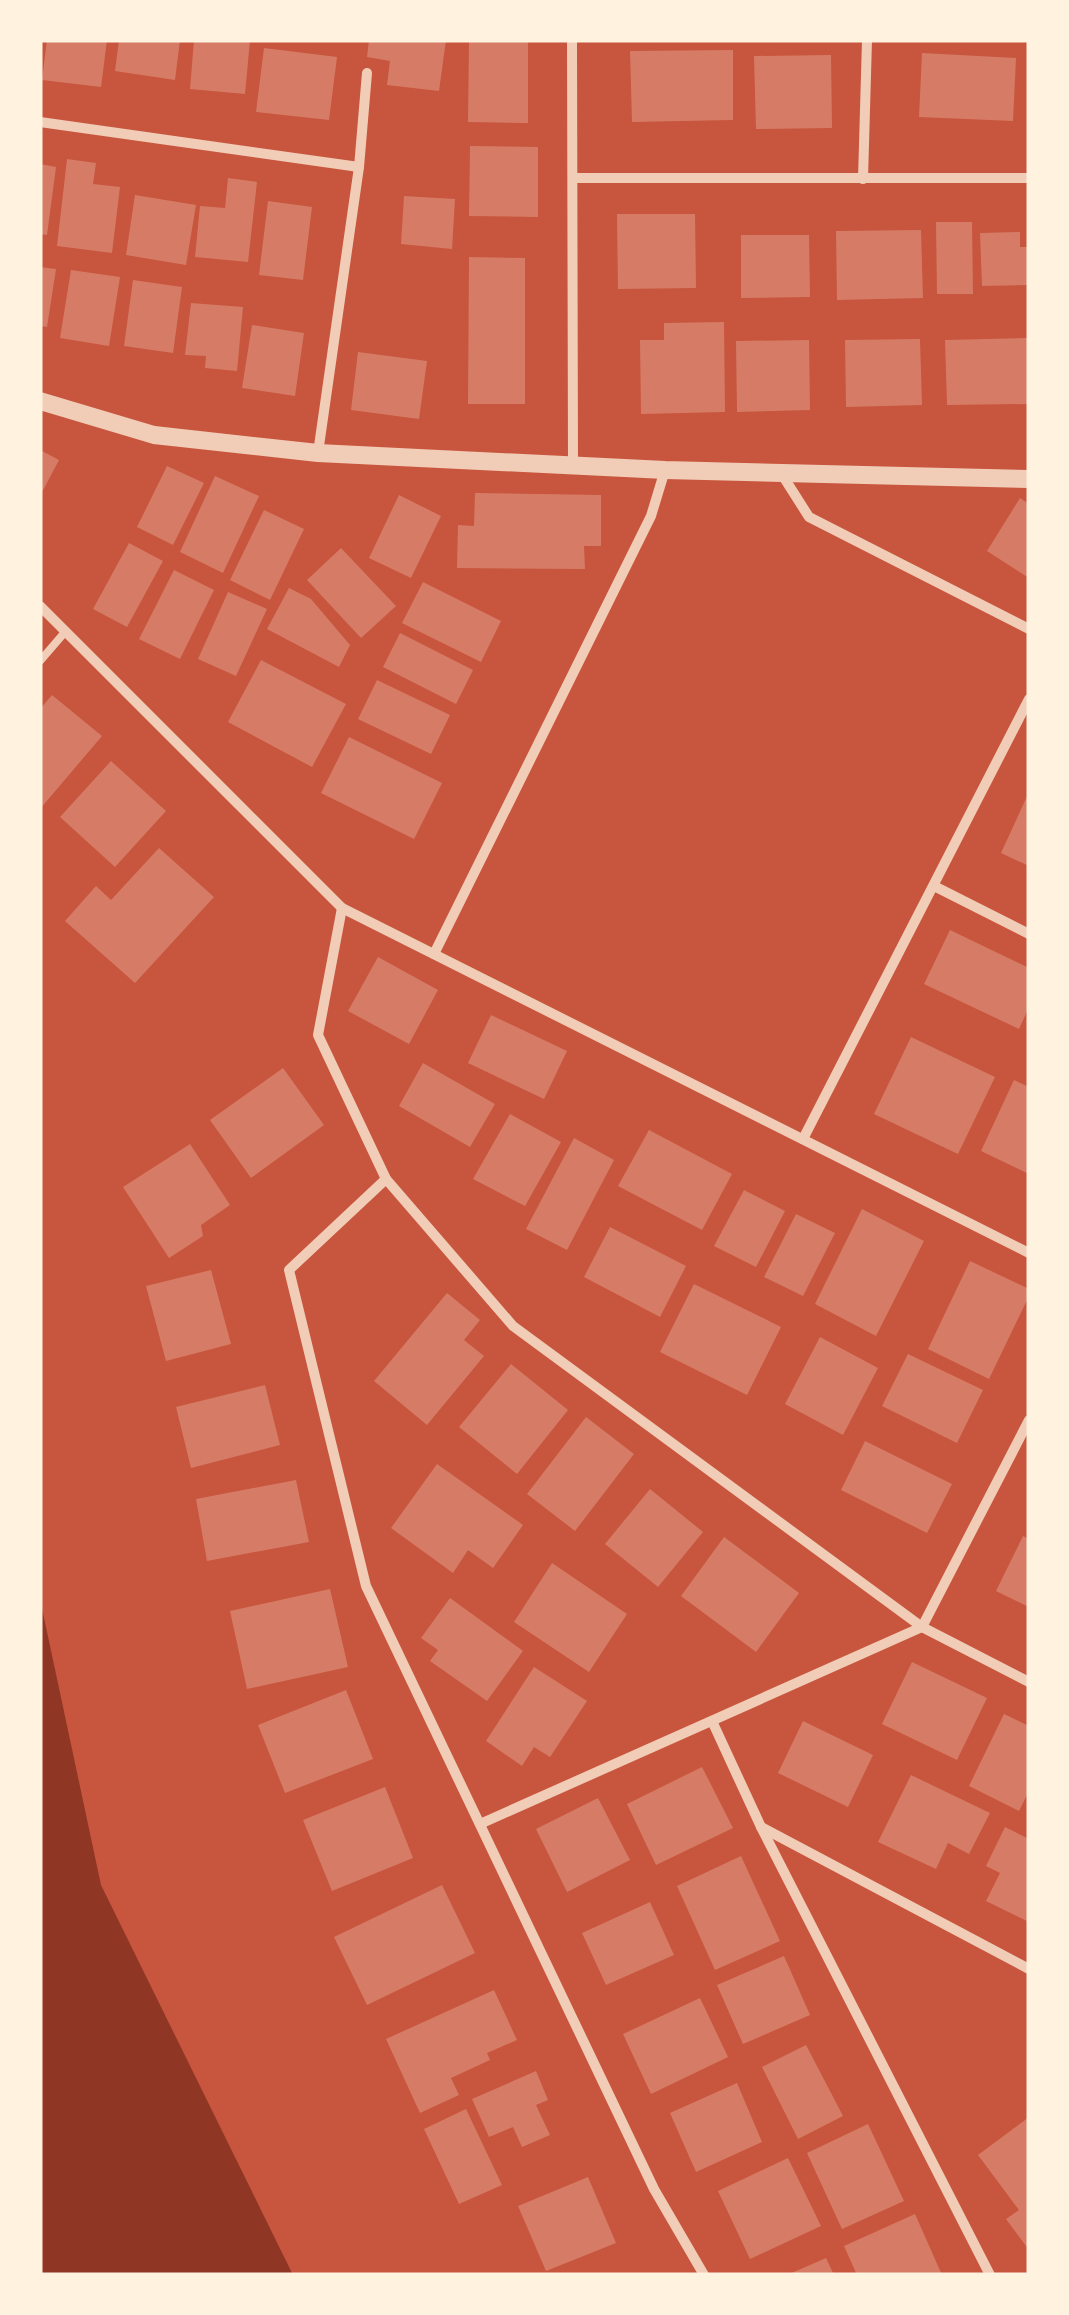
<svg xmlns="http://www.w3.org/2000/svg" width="1069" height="2315" viewBox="0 0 1069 2315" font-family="Georgia,serif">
<rect width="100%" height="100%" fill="#c8553d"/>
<path fill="#8f3625" d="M40,1599L101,1885L293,2275H40Z"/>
<g fill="#d67c66">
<path d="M47,40H107L101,87L42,80Z"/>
<path d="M119,40H180L175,80L115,71Z"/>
<path d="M194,40H250L245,94L190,89Z"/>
<path d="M369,40H446L439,91L387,85L390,61L367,57Z"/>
<path d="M469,40H528V123L468,122Z"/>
<path d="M264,48L337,57L329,120L256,112Z"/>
<path d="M733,50V120L632,122L630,51Z"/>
<path d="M922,53L1016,58L1013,121L919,117Z"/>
<path d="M831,55L832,128L756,129L754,56Z"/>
<path d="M470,146L538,147V217L469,216Z"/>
<path d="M67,159L96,163L93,184L120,187L112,253L57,246Z"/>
<path d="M40,164L56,167L47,235L40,234Z"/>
<path d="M228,178L257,182L248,262L195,257L200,206L225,208Z"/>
<path d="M135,195L196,205L186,265L126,255Z"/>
<path d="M404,196L455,199L452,249L401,244Z"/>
<path d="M268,201L312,207L303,280L259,275Z"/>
<path d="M617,214H695L696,288L618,289Z"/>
<path d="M936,222H972L973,294H937Z"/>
<path d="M921,230L923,298L837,300L836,231Z"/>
<path d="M1020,232V247H1029V285L982,286L980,233Z"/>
<path d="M741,235H809L810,297L741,298Z"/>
<path d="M469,257L525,258V404H468Z"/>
<path d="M40,267L56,269L47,327L40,326Z"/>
<path d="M71,270L120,277L109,346L60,338Z"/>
<path d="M133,280L182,287L173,353L124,346Z"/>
<path d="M191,303L243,307L237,371L205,368L206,356L185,355Z"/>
<path d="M724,322L725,412L641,414L640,340H664V323Z"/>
<path d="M252,325L304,333L295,396L242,388Z"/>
<path d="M1027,338L1028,404L947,405L945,340Z"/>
<path d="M920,339L922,405L846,407L845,340Z"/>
<path d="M809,340L810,410L737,412L736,341Z"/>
<path d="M358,352L427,361L419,419L351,410Z"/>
<path d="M40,450L59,460L40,496Z"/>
<path d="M167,466L204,483L173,545L137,527Z"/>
<path d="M215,476L259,496L223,573L180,552Z"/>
<path d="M475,493L601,495V546H584L585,569L457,568L458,525L474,526Z"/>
<path d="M399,495L441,516L411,578L369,558Z"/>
<path d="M1020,498L1029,504V578L987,551Z"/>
<path d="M264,510L304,529L270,600L230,580Z"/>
<path d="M129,543L163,561L127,627L93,609Z"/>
<path d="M341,548L396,606L361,638L307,580Z"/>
<path d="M174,570L214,590L180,659L139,639Z"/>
<path d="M423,582L501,621L481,662L402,623Z"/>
<path d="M289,588L311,599L350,645L339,667L267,629Z"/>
<path d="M228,592L267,609L236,676L198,659Z"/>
<path d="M400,633L473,670L456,704L383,667Z"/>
<path d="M261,660L346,704L312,767L228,722Z"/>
<path d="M377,680L450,715L431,754L358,719Z"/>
<path d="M52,695L102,736L40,809V709Z"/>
<path d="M349,737L442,783L414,839L321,793Z"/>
<path d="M111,761L166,811L115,867L60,817Z"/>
<path d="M1029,792V866L1001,853Z"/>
<path d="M159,848L214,897L135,983L65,921L96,886L111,900Z"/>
<path d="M950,930L1029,968V1007L1019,1029L924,984Z"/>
<path d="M378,957L438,990L409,1044L348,1011Z"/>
<path d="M491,1015L567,1051L544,1099L468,1063Z"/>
<path d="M911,1037L995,1077L958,1154L874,1114Z"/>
<path d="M423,1063L495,1104L470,1147L399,1106Z"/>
<path d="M283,1068L324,1125L251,1178L210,1120Z"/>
<path d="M1014,1080L1029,1087V1174L981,1151Z"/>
<path d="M510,1114L561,1142L525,1206L473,1179Z"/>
<path d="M649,1130L732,1174L702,1230L618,1186Z"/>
<path d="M574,1138L614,1160L567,1250L526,1229Z"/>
<path d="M190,1144L230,1205L201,1225L203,1236L169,1258L123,1187Z"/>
<path d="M744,1190L785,1211L756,1267L714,1246Z"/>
<path d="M862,1209L924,1241L876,1336L815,1304Z"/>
<path d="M796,1214L835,1233L803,1296L764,1277Z"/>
<path d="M610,1227L686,1266L660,1317L584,1277Z"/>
<path d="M970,1261L1029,1289V1296L989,1379L928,1349Z"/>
<path d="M211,1270L231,1344L166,1361L146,1286Z"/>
<path d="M694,1284L781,1327L747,1395L660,1352Z"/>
<path d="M447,1293L480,1320L464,1340L484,1356L427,1425L374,1381Z"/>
<path d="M820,1337L878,1368L843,1435L785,1404Z"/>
<path d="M908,1354L983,1390L957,1443L882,1406Z"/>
<path d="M511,1364L568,1410L517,1474L459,1427Z"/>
<path d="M265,1385L280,1445L191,1468L176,1407Z"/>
<path d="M586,1417L634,1454L575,1531L527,1494Z"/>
<path d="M865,1441L952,1484L927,1533L841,1490Z"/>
<path d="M437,1464L523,1525L493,1568L468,1550L453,1573L391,1528Z"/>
<path d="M296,1480L309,1542L207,1561L196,1499Z"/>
<path d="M650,1489L703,1532L658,1587L605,1544Z"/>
<path d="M1023,1536L1029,1539V1607L996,1591Z"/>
<path d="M724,1537L799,1593L756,1652L681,1596Z"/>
<path d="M552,1563L627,1614L589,1672L514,1622Z"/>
<path d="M330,1589L348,1667L247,1689L230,1611Z"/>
<path d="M450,1598L523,1651L487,1701L430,1661L438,1650L421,1638Z"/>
<path d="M912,1662L987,1698L957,1760L882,1724Z"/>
<path d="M534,1667L587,1701L550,1757L534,1747L522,1766L486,1741Z"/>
<path d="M346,1690L373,1759L285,1793L258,1725Z"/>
<path d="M1004,1714L1029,1726V1796L1027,1795L1019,1811L969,1786Z"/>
<path d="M803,1721L873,1755L848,1807L778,1773Z"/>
<path d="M702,1767L733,1828L656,1865L627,1804Z"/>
<path d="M911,1775L990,1813L969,1854L948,1843L936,1869L878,1842Z"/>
<path d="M385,1787L413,1858L332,1891L303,1820Z"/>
<path d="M598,1798L630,1860L567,1892L536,1829Z"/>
<path d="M1005,1827L1029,1839V1922L986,1901L1000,1873L986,1866Z"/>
<path d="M741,1856L780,1941L715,1970L677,1886Z"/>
<path d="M442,1885L475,1953L367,2005L334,1937Z"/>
<path d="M650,1902L674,1955L606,1985L582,1933Z"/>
<path d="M784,1956L810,2015L743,2044L717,1985Z"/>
<path d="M494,1990L517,2040L487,2053L490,2060L451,2078L459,2095L420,2113L386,2039Z"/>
<path d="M700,1998L728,2057L651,2094L623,2034Z"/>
<path d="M806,2045L843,2116L798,2139L762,2067Z"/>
<path d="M536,2071L548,2100L536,2105L550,2135L522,2147L513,2127L489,2137L472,2099Z"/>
<path d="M737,2083L762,2142L696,2172L670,2113Z"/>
<path d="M466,2109L502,2185L459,2204L424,2129Z"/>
<path d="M1029,2117V2250L1006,2219L1019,2210L978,2155Z"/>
<path d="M868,2124L904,2201L842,2229L807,2153Z"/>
<path d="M788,2158L821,2226L750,2259L718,2191Z"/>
<path d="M588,2177L616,2243L546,2271L518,2206Z"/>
<path d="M915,2214L942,2275H857L844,2246Z"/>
<path d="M826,2258L834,2275H787Z"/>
</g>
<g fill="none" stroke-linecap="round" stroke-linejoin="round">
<path stroke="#f1ccb7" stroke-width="8" d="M40,661L65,632"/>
<g stroke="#f1ccb7" stroke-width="10">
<path d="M572,40L573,465"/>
<path d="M40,122L359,167"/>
<path d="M573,178H1029"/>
<path d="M863,179L867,40"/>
<path d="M318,453L359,167L367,73"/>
<path d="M781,473L809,517L1029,629"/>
<path d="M40,606L342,908L1029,1253"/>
<path d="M934,886L1029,934"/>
<path d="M342,908L318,1035L386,1179L513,1326L922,1627L1029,1682"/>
<path d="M434,954L651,516L665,470"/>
<path d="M803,1139L1029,699"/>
<path d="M386,1179L289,1270L366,1586L654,2189L704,2275"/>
<path d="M712,1721L761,1827L990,2275"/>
<path d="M480,1824L922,1627L1029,1420"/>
<path d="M761,1827L1029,1969"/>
</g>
<path stroke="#f1ccb7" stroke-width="18" d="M40,401L154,435L318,453L665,470L1029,479"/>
</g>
<rect width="1069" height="2315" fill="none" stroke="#fff3e0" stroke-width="85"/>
</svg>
